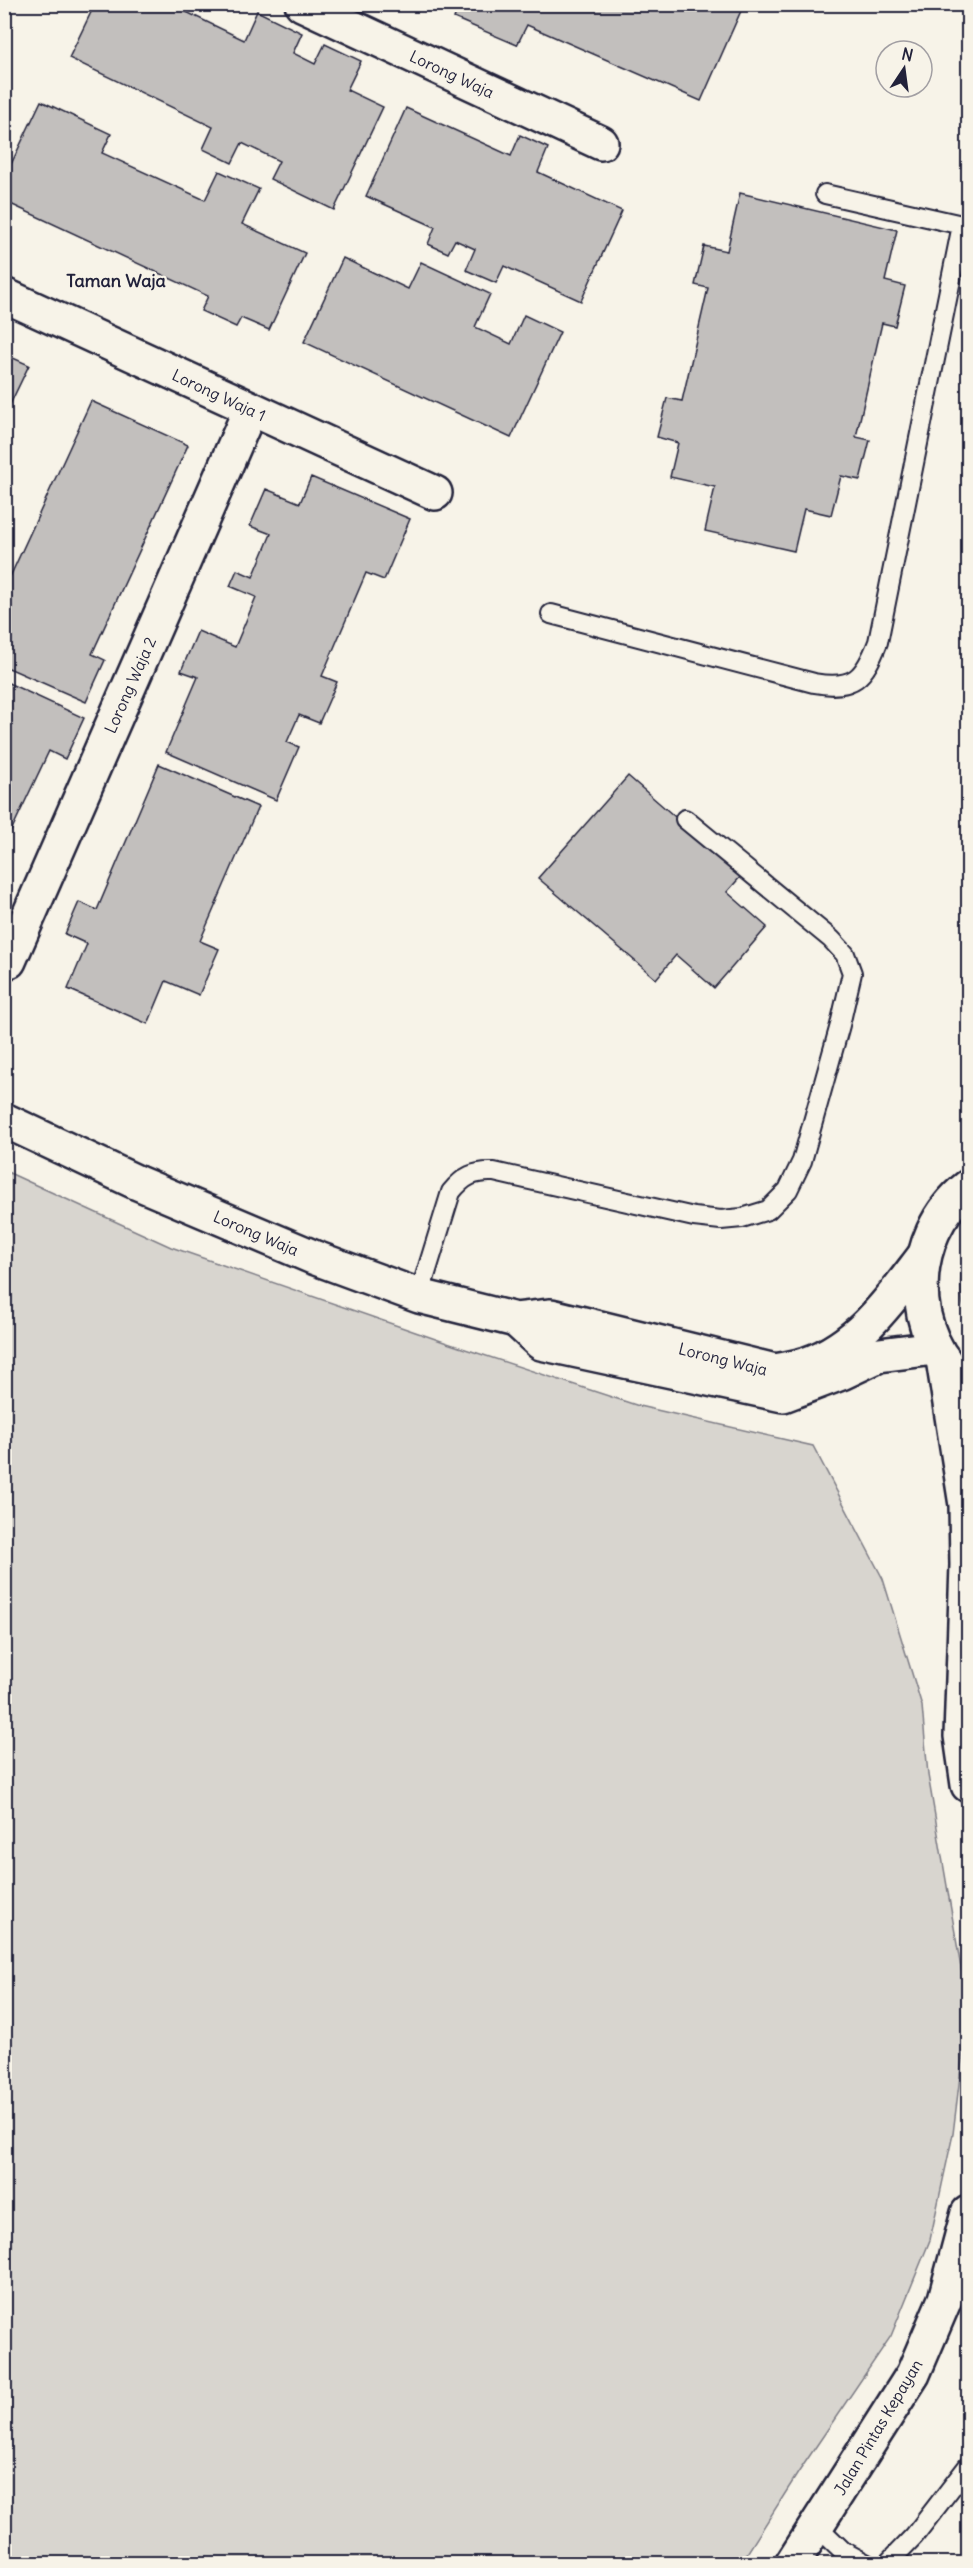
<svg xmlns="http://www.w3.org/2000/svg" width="973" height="2568" viewBox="0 0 973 2568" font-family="Delius,sans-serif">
<rect width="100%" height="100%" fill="#f7f3e8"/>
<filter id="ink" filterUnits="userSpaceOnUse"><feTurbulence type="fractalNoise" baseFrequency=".0167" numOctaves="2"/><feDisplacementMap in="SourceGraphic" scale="12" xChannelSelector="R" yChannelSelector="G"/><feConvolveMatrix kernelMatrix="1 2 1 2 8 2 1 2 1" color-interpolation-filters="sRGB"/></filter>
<g filter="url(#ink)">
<g fill="#d8d5cf" stroke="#7d7c85" stroke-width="1.5">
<path d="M5,1171L171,1247L447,1343L639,1406L813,1446L883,1579L922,1706L928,1775L968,2009L953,2134L930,2240L891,2336L798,2473L741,2563H5Z"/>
<path d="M968,1240V1321C957,1294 959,1267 968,1240Z"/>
</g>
<g fill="#c2bfbd" stroke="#22223b" stroke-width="1.5">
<path d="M95,4H170L244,40L257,11L302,33L293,53L315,64L325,44L361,61L347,90L383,107L334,210L270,179L279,161L242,143L232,163L203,149L213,127L69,58Z"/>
<path d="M460,4H744L701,101L527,25L517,45L454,18Z"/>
<path d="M41,101L111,134L102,153L205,200L219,171L259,189L242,224L305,253L269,330L241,318L236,327L201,311L208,296L4,201V179Z"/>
<path d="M406,108L511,156L520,135L548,148L538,172L622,211L581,301L504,266L496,283L466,270L475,249L455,240L448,253L428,244L435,227L366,196Z"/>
<path d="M740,193L897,230L885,281L905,286L895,326L882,323L856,437L870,440L860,480L841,476L831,515L804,509L794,551L705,531L715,487L670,477L678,443L657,437L667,398L682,401L708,288L695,285L704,246L727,251Z"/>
<path d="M343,258L408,289L421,262L490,294L475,327L511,344L524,315L560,332L511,438L304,342Z"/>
<path d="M4,354L29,365L4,417Z"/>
<path d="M91,401L188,445L92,654L105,660L86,702L4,666V590Z"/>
<path d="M311,477L410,519L384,580L366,573L322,676L337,682L319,723L299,715L287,742L299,747L276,800L166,752L198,677L181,671L198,631L235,647L256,597L230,586L237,570L253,577L271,534L250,526L266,489L300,503Z"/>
<path d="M4,681L84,718L65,759L49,751L4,846Z"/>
<path d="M159,764L258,807L200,941L219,949L199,995L166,981L148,1024L68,989L87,944L65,934L79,902L97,910Z"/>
<path d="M628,776L742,875L727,892L767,927L714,988L676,955L656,979L538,878Z"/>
</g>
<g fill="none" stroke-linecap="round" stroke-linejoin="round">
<g stroke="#22223b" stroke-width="22">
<g id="lane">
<path d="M825,194L962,225"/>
<path d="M551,614L814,683C854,690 864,678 878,642L962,225L968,227"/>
<path d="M419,1296L451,1192C464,1176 474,1171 494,1172L694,1217L721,1220L742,1218L768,1210L788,1190L802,1161L840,1025L852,973L845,954L831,939L685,819"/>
<path d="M818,2527L843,2551L867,2564"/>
<path d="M887,2564L914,2536L968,2466"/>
</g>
</g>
<g stroke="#22223b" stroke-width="38">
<g id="street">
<path d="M302,4L601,143"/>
<path d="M4,295L435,493"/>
<path d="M9,961L250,410"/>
<path d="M4,1120L138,1183L313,1257L419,1296L516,1320L551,1316L775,1371C786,1369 797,1367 807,1364C860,1345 891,1299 924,1256"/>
<path d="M516,1320L541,1343L783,1395L841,1373L879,1355L935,1348"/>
</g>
</g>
<g stroke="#22223b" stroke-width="38">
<g id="secondary">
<path d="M943,1359L966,1505L967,1565L961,1736L968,1785"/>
<path d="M792,2564L913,2374L945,2299L968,2213"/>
</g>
</g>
<g stroke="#22223b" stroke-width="38">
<path id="primary" d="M968,1187C906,1236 905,1337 968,1386"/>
</g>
<use href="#lane" stroke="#f7f3e8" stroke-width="18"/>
<use href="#street" stroke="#f7f3e8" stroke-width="33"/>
<use href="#secondary" stroke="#f7f3e8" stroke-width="33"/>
<use href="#primary" stroke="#f7f3e8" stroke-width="33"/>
</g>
</g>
<g text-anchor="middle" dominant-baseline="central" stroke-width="4.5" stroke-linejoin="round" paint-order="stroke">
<g font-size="16" fill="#22223b" stroke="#f7f3e8">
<text transform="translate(452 74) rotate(25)">Lorong Waja</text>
<text transform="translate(219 395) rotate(25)">Lorong Waja 1</text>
<text transform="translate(130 685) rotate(-66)">Lorong Waja 2</text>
<text transform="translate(256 1233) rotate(23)">Lorong Waja</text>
<text transform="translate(723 1359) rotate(14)">Lorong Waja</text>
<text transform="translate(878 2427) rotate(-59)">Jalan Pintas Kepayan</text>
</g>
<g font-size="18" font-weight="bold" fill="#22223b" stroke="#f7f3e8">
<text x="116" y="280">Taman Waja</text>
</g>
</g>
<rect width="973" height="2568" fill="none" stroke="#f7f3e8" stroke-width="24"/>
<rect x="12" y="12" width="949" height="2544" fill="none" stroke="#22223b" stroke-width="2" filter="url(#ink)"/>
<g transform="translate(904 69) rotate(13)"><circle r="28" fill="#f7f3e8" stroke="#a29fa3" stroke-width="1.5"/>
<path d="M0-4.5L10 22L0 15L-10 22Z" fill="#22223b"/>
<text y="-9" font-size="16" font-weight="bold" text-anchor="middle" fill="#22223b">N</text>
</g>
</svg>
